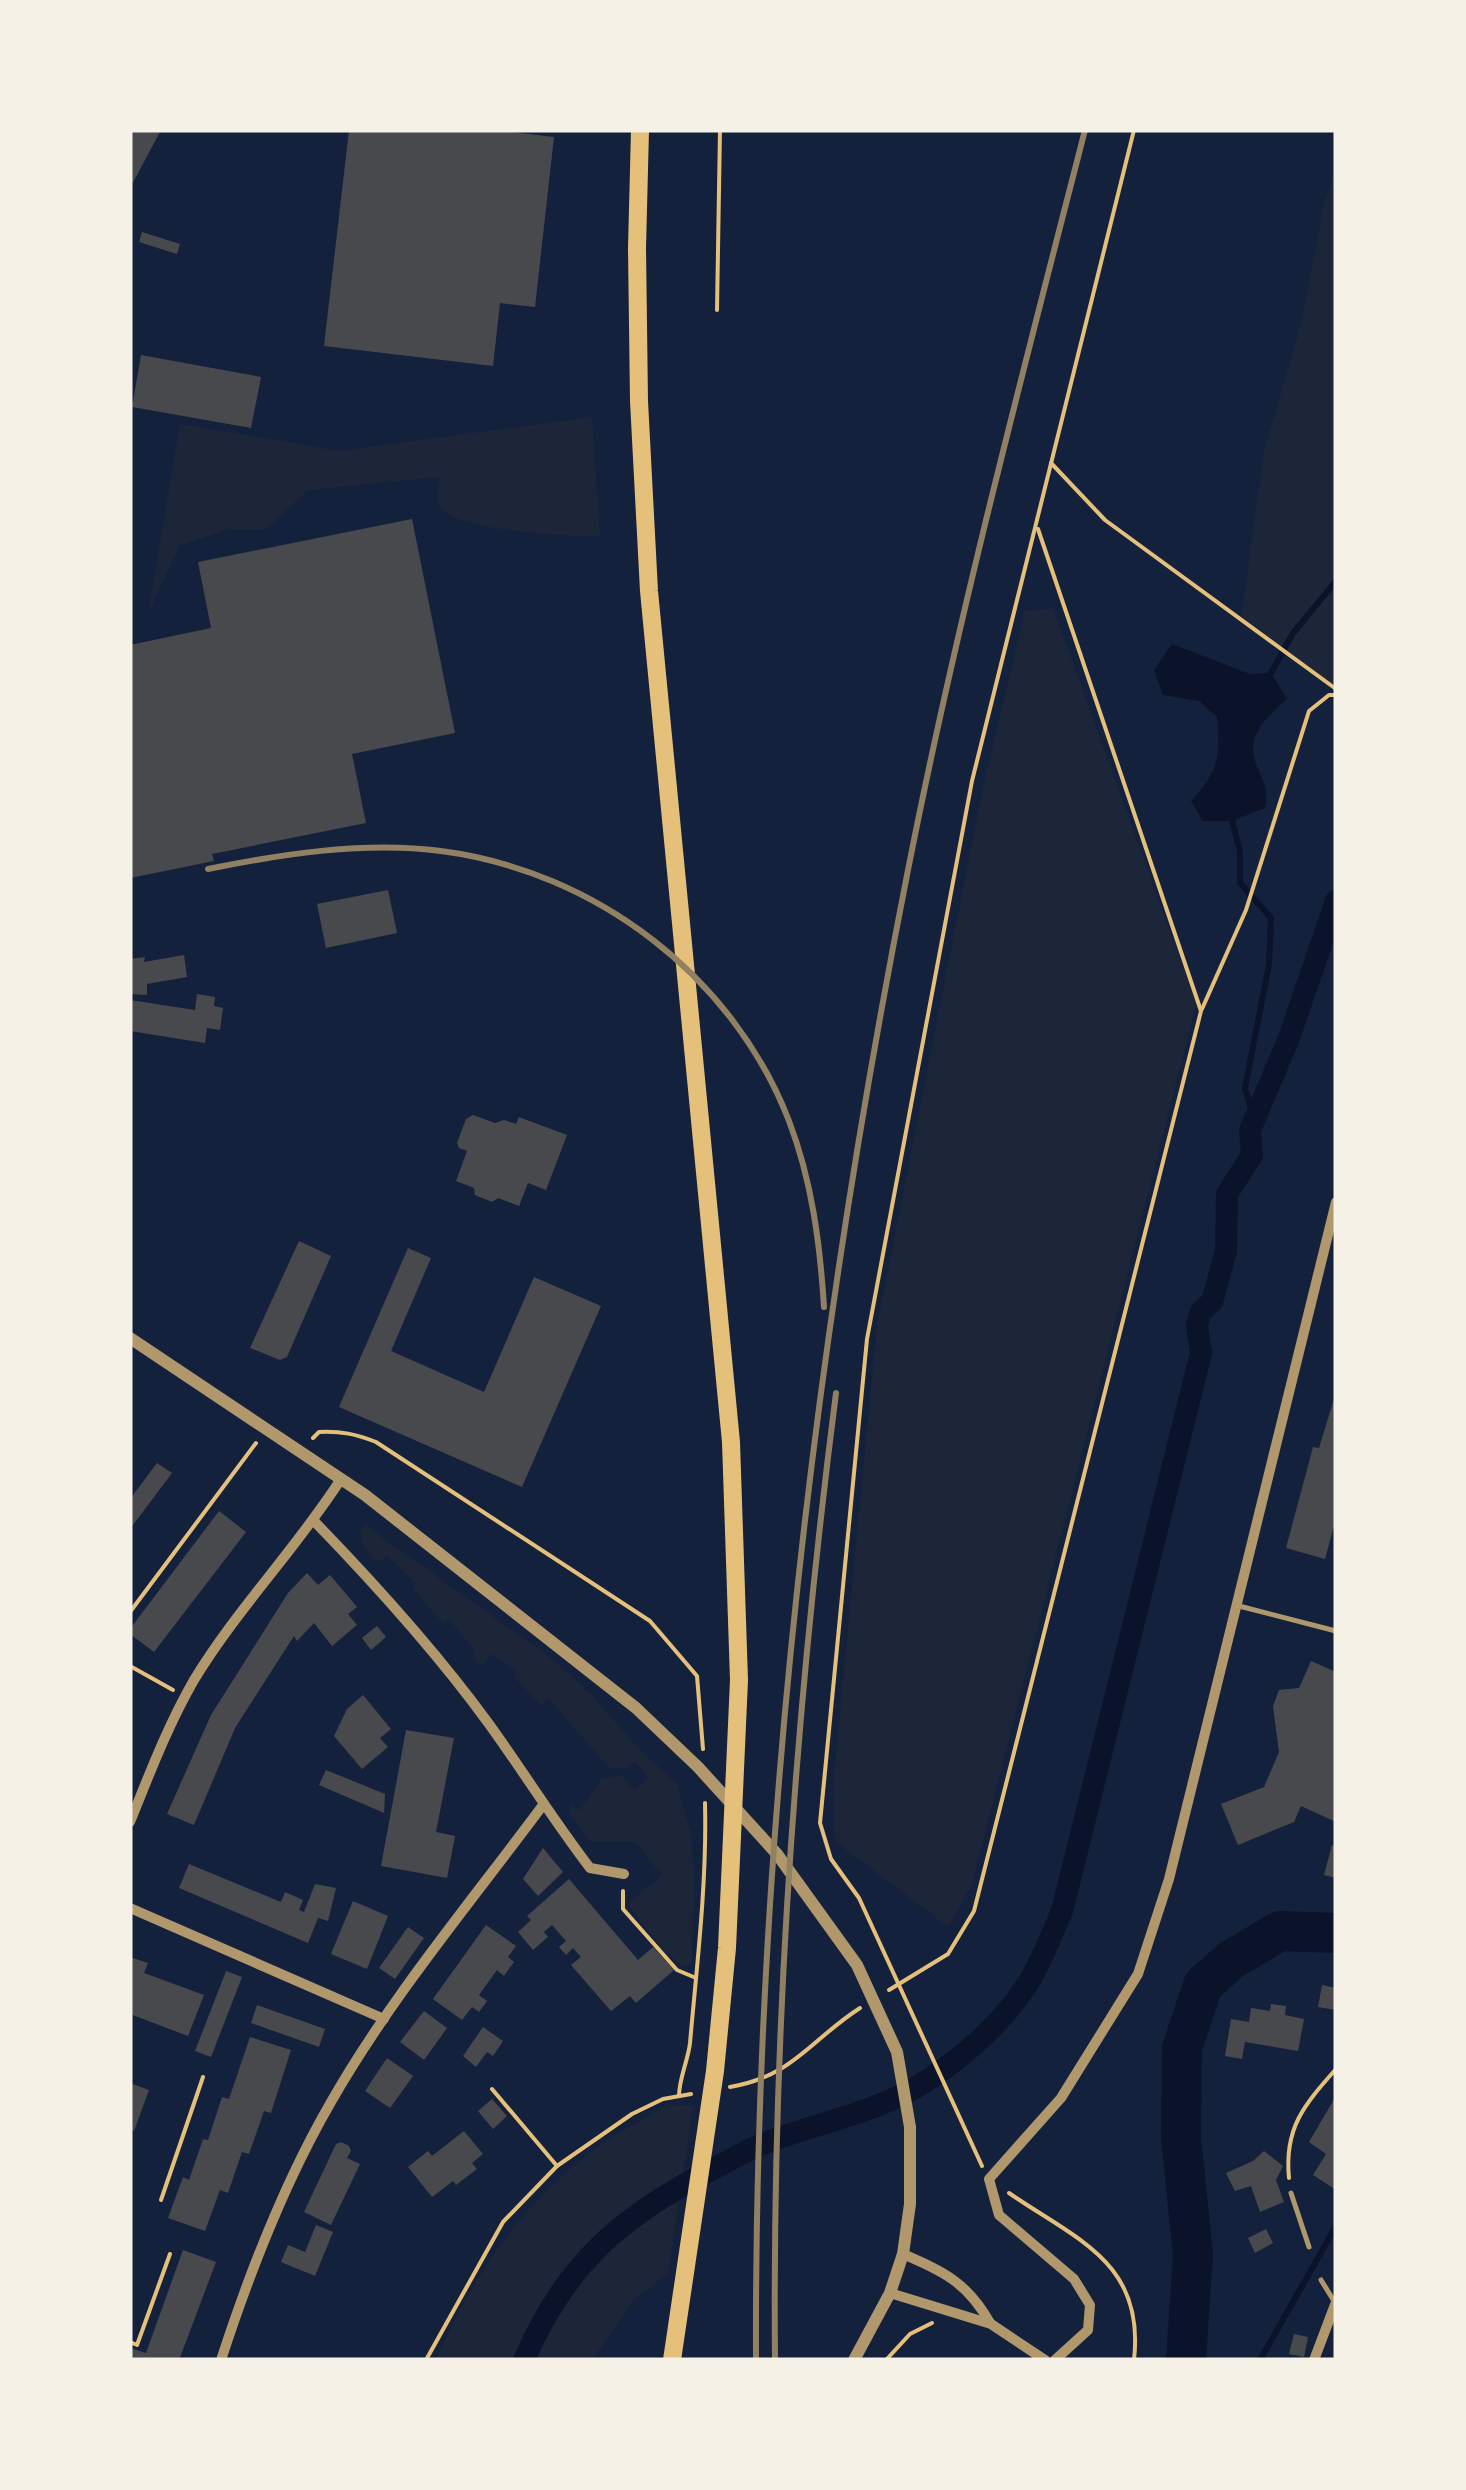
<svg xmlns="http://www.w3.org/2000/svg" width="1466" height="2490" viewBox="0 0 1466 2490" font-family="'Noto Sans',sans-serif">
<rect width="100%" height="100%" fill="#14213d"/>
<g fill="#1d2539">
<path d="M1336,168V689L1241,619L1264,452L1300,328L1325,201Z"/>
<path d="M592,417L600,536C572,537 454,531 440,507C435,499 439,485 439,477L308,490L266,529H230L180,545L148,614L180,424L339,451Z"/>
<path d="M1053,608L1196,1004L972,1884L948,1927L835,1841L834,1776L877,1326L983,788L1025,611Z"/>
<path d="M365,1525L555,1661L591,1694L638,1748L677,1784L691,1833L694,1873L692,1962L683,1967L661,1948L628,1904L662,1875L635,1842L590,1841L570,1815L571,1805L580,1810L601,1779L621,1775L635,1791L648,1777L635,1762L625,1768L610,1769L549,1699L541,1705L514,1677L516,1670L490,1654L484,1665L477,1663L472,1647L449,1619L443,1623L413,1589L415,1584L387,1556L378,1562L362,1544L361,1530Z"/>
<path d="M668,2104L693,2106L668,2273L633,2301L592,2360H436C473,2275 525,2197 602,2144C623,2130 646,2117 668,2104Z"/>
</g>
<path fill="#0b132b" d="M1172,644L1250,674L1271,673L1287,699C1270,714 1246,734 1255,761C1262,780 1269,786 1265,808L1232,821H1203L1191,801C1218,772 1221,757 1217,717L1199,701L1163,695L1154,670Z"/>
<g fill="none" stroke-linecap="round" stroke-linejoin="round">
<g stroke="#0b132b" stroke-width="6">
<path d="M1271,673L1293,633L1336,581"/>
<path d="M1232,821L1240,851V883L1271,918L1269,964L1245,1088L1254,1120"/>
<path d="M1260,2360L1336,2226"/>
</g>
<path stroke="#0b132b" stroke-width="22" d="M524,2360C565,2265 620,2217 711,2170C729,2161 746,2150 765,2143C819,2122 878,2113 928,2080C964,2056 1002,2023 1026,1986C1041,1964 1051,1935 1062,1911L1201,1353L1197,1325L1201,1311L1212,1302L1226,1251L1227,1194L1252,1155L1250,1130L1289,1038L1336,901"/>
<path stroke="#0b132b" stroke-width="40" d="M1186,2360L1193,2255L1181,2138L1182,2048L1203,1985L1231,1960L1280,1931L1336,1933"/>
</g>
<g fill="#48494c">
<path d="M130,130H161L130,188Z"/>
<path d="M349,130H496L554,137L535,307L500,303L493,366L324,346Z"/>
<path d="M142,232L180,244L177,254L139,242Z"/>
<path d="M141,355L261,377L251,428L132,407Z"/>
<path d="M412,519L455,733L352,754L366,823L212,854L214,861L130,878V645L211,628L198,562Z"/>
<path d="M388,890L397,933L326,948L317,904Z"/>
<path d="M184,955L187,977L147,984V995L130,994V959L145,957L144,962Z"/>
<path d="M197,994L215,997L214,1006L223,1008L220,1030L207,1028L205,1043L130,1031V1000L195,1010Z"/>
<path d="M473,1115L495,1123L504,1120L516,1124L519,1117L567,1135L546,1190L528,1183L519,1206L498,1198L492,1202L475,1195L474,1188L456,1181L467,1151L459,1148L457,1143L466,1119Z"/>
<path d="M299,1241L331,1256L287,1357L280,1360L250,1348Z"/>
<path d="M408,1248L431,1258L391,1351L484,1392L534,1277L601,1306L522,1487L339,1407Z"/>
<path d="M1336,1392V1518L1325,1559L1286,1548L1313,1447L1319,1448Z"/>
<path d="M157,1463L172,1473L130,1529V1499Z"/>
<path d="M219,1511L246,1532L154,1652L130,1634V1629Z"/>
<path d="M307,1573L318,1585L330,1575L357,1607L348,1614L357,1625L332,1646L314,1623L297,1641L294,1636L235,1728L194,1825L167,1814L211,1715L288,1593Z"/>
<path d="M377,1626L386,1637L371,1650L362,1638Z"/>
<path d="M1311,1661L1336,1672V1822L1301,1806L1294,1822L1238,1845L1221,1804L1264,1787L1279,1752L1273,1706L1279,1690L1299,1688Z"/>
<path d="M363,1695L391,1729L380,1738L388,1747L362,1769L334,1736L347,1709Z"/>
<path d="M406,1730L454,1738L436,1832L455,1836L447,1878L381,1866Z"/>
<path d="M326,1770L385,1794L384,1813L319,1785Z"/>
<path d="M1332,1845L1336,1846V1878L1324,1875Z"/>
<path d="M543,1848L563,1872L538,1896L523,1879Z"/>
<path d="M189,1864L281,1902L285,1892L303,1900L299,1910L304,1912L315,1884L336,1888L328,1921L318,1918L308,1943L179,1888Z"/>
<path d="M569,1879L638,1960L653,1947L674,1970L636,2003L630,1996L611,2011L571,1965L581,1957L573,1948L566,1955L559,1947L566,1941L552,1925L544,1932L548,1937L533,1950L518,1932L531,1920L527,1916Z"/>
<path d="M353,1901L388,1916L367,1969L331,1954Z"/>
<path d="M486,1925L516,1946L508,1957L514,1962L504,1976L497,1970L479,1995L487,2001L479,2012L472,2007L462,2020L433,1999Z"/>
<path d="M408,1927L424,1938L395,1979L379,1968Z"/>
<path d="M130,1957L148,1963L144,1973L204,1995L188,2036L130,2014Z"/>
<path d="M226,1971L242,1977L211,2057L195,2051Z"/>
<path d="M1322,1985L1336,1988V2010L1318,2007Z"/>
<path d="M1271,2004L1286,2006L1285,2015L1304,2019L1298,2051L1245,2042L1242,2059L1225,2056L1231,2019L1249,2022L1251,2008L1270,2011Z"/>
<path d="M257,2005L325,2029L319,2047L251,2023Z"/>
<path d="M424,2011L447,2028L424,2060L400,2042Z"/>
<path d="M483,2027L503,2041L493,2056L487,2052L476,2067L463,2056Z"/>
<path d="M250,2037L291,2050L271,2113L264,2111L249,2154L242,2152L228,2193L220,2190L205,2231L168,2218L183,2177L189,2180L203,2139L208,2140L222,2097L229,2099Z"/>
<path d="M387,2058L413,2076L390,2108L365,2091Z"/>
<path d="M130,2083L149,2090L134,2131L130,2129Z"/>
<path d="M1336,2096V2190L1313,2175L1326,2154L1309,2142Z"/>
<path d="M492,2099L507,2116L493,2129L478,2111Z"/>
<path d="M464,2131L483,2154L472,2163L477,2169L456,2185L453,2181L432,2197L408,2167L428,2151L432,2156Z"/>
<path d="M341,2142L349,2146L351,2151L347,2158L360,2164L331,2225L304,2212L336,2144Z"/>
<path d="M1264,2151L1283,2166L1276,2180L1284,2202L1260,2212L1251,2186L1235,2191L1226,2173L1253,2161Z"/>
<path d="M316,2225L333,2232L315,2276L281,2262L288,2245L305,2252Z"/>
<path d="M1266,2229L1273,2243L1255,2253L1248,2238Z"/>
<path d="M183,2250L216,2262L179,2360H130V2348L146,2353Z"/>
<path d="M1294,2334L1308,2337L1304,2357L1289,2354Z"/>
</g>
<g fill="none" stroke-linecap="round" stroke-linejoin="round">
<g stroke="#e5c07b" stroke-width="4">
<path d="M717,310L720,130"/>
<path d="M1051,463L1105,520L1336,689"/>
<path d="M1202,1009L1246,910L1309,711L1329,695H1336"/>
<path d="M313,1438L319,1432C341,1431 356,1434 376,1442L650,1621L697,1676L703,1749"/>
<path d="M130,1612L256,1443"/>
<path d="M130,1666L173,1690"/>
<path d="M623,1891V1909L677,1970L696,1978"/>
<path d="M889,1990L948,1954L974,1911L1201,1011L1038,529"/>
<path d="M730,2087C794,2076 810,2040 860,2008"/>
<path d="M492,2089L557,2166"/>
<path d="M679,2096C679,2078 688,2061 690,2043C697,1964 707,1883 705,1803"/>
<path d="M982,2166L859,1898L831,1859L820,1823L867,1339L972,781L1134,130"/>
<path d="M1289,2178C1284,2128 1304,2105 1336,2069"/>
<path d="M1009,2193C1077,2240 1145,2262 1134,2360"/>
<path d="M161,2200L203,2077"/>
<path d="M130,2342L137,2345L170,2254"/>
<path d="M426,2360L503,2222L557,2166L632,2114L663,2099L691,2094"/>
<path d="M886,2360L910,2334L932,2323"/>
</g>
<g stroke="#b1986c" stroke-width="5">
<path d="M1239,1606L1336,1631"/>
<path d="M1291,2193L1309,2247"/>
<path d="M1321,2280L1334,2301"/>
</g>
<g stroke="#b1986c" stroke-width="10">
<path d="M314,1521C376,1585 436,1651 489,1724C523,1771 554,1821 590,1868L624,1874"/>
<path d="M130,1822C149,1775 168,1725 194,1680C237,1609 296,1549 341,1479"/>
<path d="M130,1908L384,2019"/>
<path d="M903,2254C944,2272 967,2282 990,2323"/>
<path d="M890,2293L991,2324L1045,2360"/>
<path d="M221,2360C250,2271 284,2183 331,2102C391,1997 471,1902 543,1805"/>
<path d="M1055,2360L1088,2330L1090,2305L1074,2279L999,2215L989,2179L1061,2098L1138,1974L1169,1879L1336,1202"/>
<path d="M1314,2360L1336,2302"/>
</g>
<path stroke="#b1986c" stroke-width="12" d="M130,1338L365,1495L636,1708L698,1767L777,1854L857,1965L897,2052L910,2127V2204L903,2254L890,2293L854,2360"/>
<path stroke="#e5c07b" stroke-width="18" d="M640,130L637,248L639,401L649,591L731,1442L739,1680L727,1948L715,2071L672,2360"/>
<g stroke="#918062" stroke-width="6">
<path d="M208,869C282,854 365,841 441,851C595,871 733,976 789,1121C812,1181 820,1244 824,1307"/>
<path d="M756,2360C754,1861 811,1360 908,870C957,621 1022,376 1085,130"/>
<path d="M775,2360C772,2038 795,1712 836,1393"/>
</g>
</g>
<rect width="1466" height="2490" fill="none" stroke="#f6f1e7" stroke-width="265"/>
</svg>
